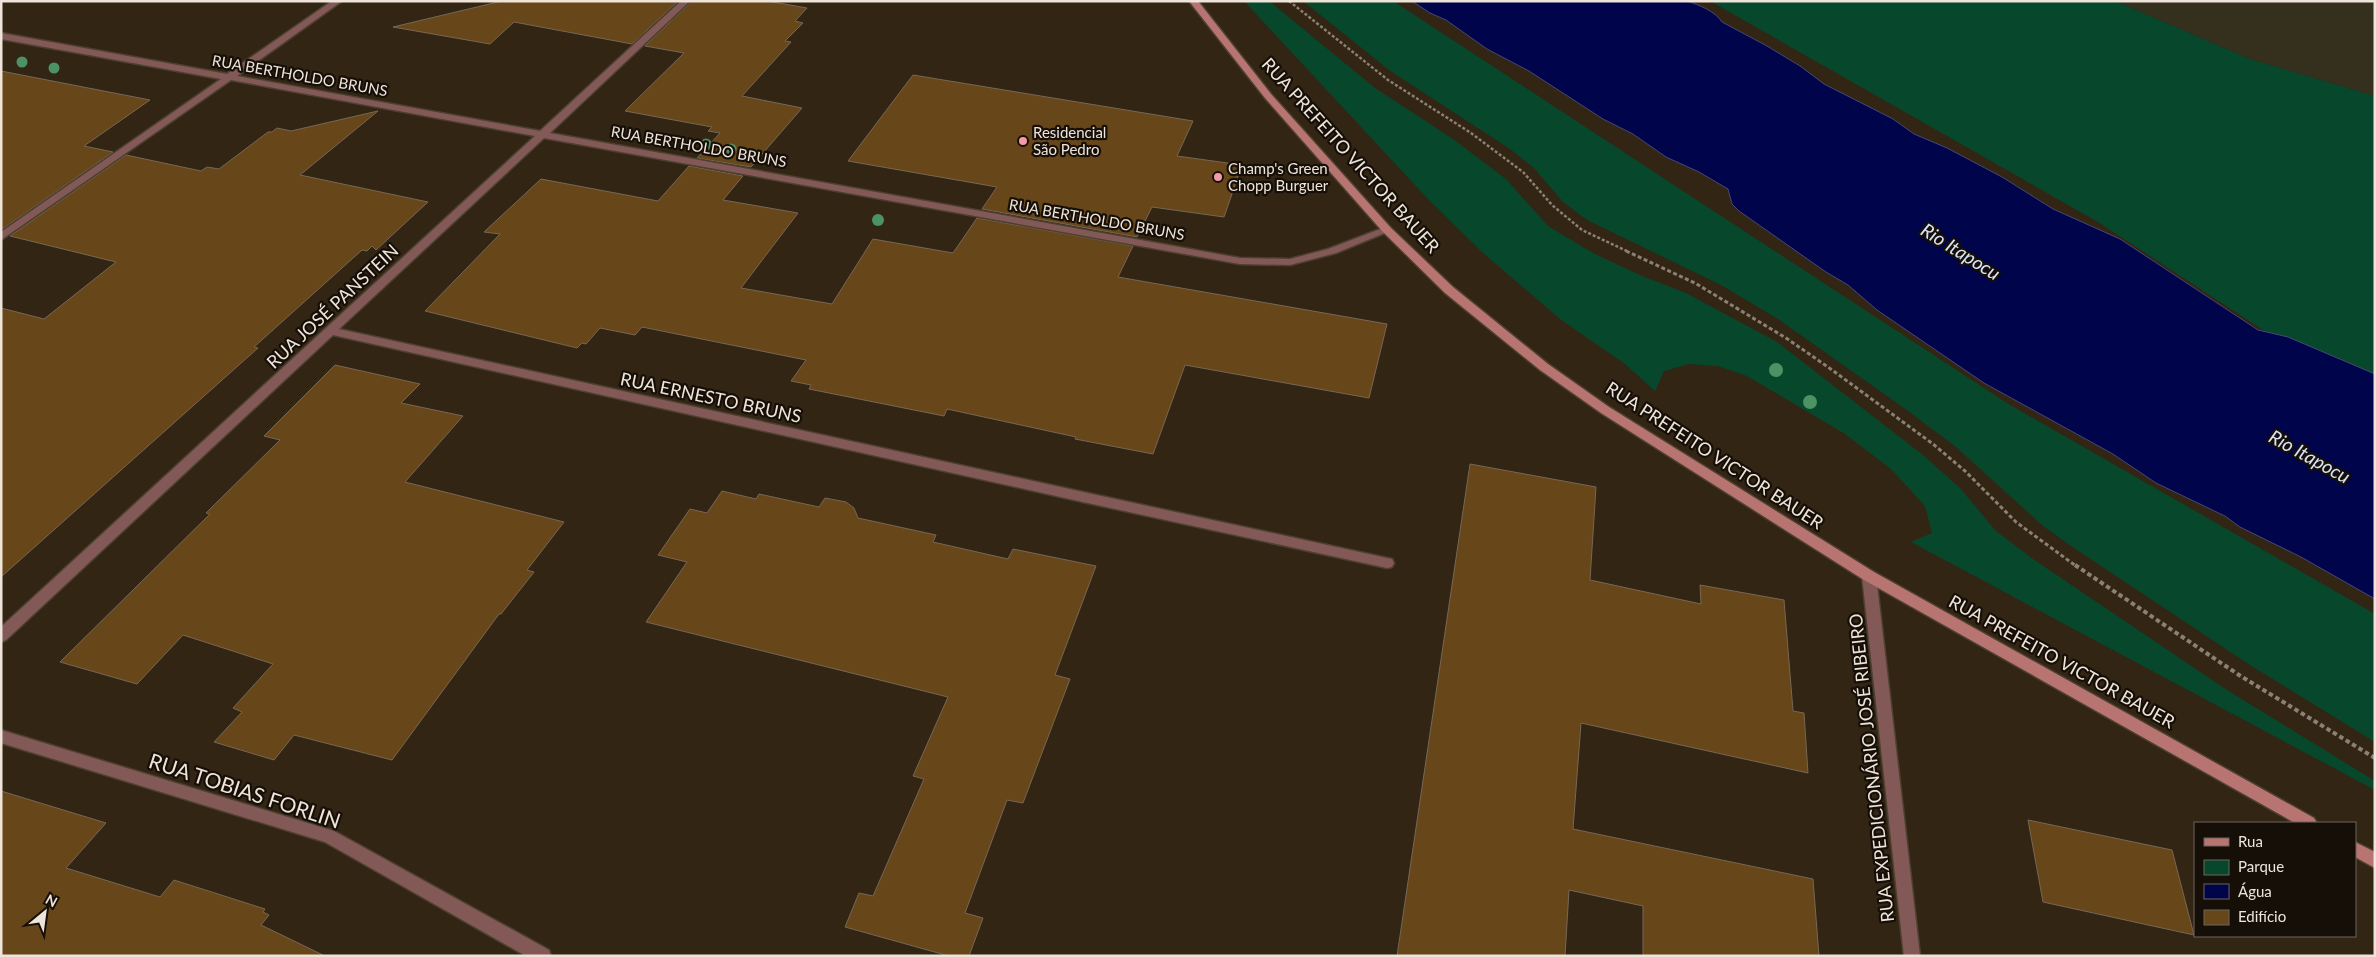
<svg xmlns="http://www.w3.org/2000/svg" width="2376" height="957" viewBox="0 0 2376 957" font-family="Lato,sans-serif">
<rect width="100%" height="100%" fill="#332514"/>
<path fill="#352f1e" d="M2115,1H2375V96L2250,59Z"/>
<g fill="#07472b">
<path d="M1244,1H1269L1375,88L1453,139L1506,179L1548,226L1593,253L1642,276L1686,293L1777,342L1923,455L1960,488L1996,531L2033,559L2227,690L2375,781V790L1911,542L1932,533L1925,506L1891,469L1845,434L1747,376L1718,366L1689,364L1664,371L1655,391L1625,364L1560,319L1482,252L1428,199Z"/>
<path d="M1303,1H1393L2010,405L2375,614V742L2250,665L2071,546L2043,526L1956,447L1904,408L1778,319L1721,285L1587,220L1563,202L1534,168L1510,149L1389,70Z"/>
<path d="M1710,1H2115L2250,59L2375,96V376L2298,353L2098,222Z"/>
</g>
<path fill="#00044b" stroke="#474776" d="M1412,1H1687C1699,5 1715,11 1722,22L1767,46L1800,66L1824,84L1893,119L1914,134L1947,148L2002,177L2053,209L2120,239L2258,330L2288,337L2375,374V599L2301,557L2240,527L2225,516L2156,483L2113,454L1984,383L1877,310L1848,285L1826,272L1739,211L1732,204L1728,189L1699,172L1666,157L1633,134L1603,119L1529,71L1487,49L1446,20L1430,13Z"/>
<g fill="#674619" stroke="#776755">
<path d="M502,1H678L632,44L514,22L490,44L393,27Z"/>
<path d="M692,1H767L807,8L795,21L803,23L785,41L791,42L742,96L802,108L751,167L697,158L720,133L708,131L712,127L625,111L684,53L645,46Z"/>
<path d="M1,71L150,100L84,146L113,152L1,230Z"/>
<path d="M913,75L1193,121L1177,156L1242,165L1224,217L1152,207L1137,237L982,209L997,187L848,161Z"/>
<path d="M378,111L300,175L428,202L376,250L372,246L367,251L362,250L254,347L258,348L1,577V308L44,319L116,262L10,236L126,155L201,171L207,167L219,169L268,132H272L277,128L291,131Z"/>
<path d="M689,166L743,176L723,200L798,213L741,288L832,304L873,239L953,253L977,218L1133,246L1118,277L1387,324L1369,398L1185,365L1153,454L1075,439L1076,437L947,409L944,416L809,389L811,385L791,381L806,360L642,327L635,335L600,328L586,344L582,343L577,348L425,311L500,234L484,232L541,179L658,201Z"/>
<path d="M335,365L420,384L401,403L463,416L405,482L564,522L527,570L534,572L501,614H499L392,760L294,735L274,760L214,742L242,712L233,708L273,664L183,635L137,684L60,662L210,514L206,513L280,440L264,436Z"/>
<path d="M1470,464L1596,487L1590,580L1701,604L1700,585L1784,600L1793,711L1804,713L1808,773L1581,723L1573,829L1813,879L1819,956H1643V906L1569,890L1565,956H1397Z"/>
<path d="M722,491L756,499L759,494L819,507L825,498L846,502L854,508L858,518L936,535L933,542L1008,559L1013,549L1096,566L1055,675L1070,679L1023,803L1007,800L965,913L983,918L969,956H949L845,927L859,893L873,896L924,779L913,776L948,697L646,622L687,562L658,555L690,509L707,513Z"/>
<path d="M1,791L106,823L66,868L160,897L174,880L265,909L263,912L269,915L261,925L325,956H1Z"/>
<path d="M2028,820L2172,850L2194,935L2043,902Z"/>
</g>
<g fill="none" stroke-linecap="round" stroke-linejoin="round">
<g stroke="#4d4030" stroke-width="3">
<path id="lane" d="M1083,492L1387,558L1392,559L1394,563L1392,567L1387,568L1083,502L1079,500L1077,497L1079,494Z"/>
</g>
<g stroke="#4d4030" stroke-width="3">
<g id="street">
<path d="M332,1H342L237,76L540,131L681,1H690L550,133L1240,258L1290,259L1328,249L1383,228L1387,227L1392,230L1336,253L1290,265L1240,264L544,138L339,329L1083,492L1087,494L1089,497L1087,500L1083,502L333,335L6,640L1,642V627L535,136L231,80L1,240V232L221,79L1,39V33L227,74Z"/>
<path d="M1869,571L1874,572L1876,576L1920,956H1904L1862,576L1864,572Z"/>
<path d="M1,730L334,831L549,950L551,956H526L325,842L1,743Z"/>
</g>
</g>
<g stroke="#4d4030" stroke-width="3">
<g id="secondary">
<path d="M1189,1H1198L1271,94L1391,228L1453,287L1548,364L1609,407L1874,572L2314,818L2317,823H2295L1864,580L1601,413L1540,370L1445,293L1383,232L1265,98Z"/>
<path d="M2355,842L2375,852V868L2355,857Z"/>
</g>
</g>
<path stroke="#8c8072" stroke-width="2.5" stroke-dasharray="3 2" stroke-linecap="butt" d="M1289,1L1388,80L1471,133L1523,172L1552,205L1582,230L1629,252"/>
<path stroke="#8c8072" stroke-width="3" stroke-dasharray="4 2.5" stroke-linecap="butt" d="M1626,251L1695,283L1786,338L1828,367L1933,444L1965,471L2016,522L2076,566"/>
<path stroke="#8c8072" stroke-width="4" stroke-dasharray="4.5 3" stroke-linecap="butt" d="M2075,565L2239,675L2375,758"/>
<use href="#lane" fill="#835957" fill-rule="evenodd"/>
<use href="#street" fill="#835957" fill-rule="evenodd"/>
<use href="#secondary" fill="#b77471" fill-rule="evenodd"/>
</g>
<g fill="#4c9264">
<circle cx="22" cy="62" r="5.5"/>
<circle cx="54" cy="68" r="5.5"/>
<circle cx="706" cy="144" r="5.5"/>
<circle cx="731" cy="149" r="5.5"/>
<circle cx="755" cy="155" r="5.5"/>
<circle cx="878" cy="220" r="6"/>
<circle cx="1776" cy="370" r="7"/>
<circle cx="1810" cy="402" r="7"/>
</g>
<g fill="#f39aa9" stroke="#160f08" stroke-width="2">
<circle cx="1023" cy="141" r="5"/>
<circle cx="1218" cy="177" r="5"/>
</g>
<g text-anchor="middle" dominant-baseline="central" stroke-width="4.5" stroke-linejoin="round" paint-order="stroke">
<g font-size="15" fill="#eee4da" stroke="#160f08">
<text transform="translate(300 75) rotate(10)">RUA BERTHOLDO BRUNS</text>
<text transform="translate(699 146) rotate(10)">RUA BERTHOLDO BRUNS</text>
<text transform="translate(1097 219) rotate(10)">RUA BERTHOLDO BRUNS</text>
</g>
<g font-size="15" fill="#eee4da" stroke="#160f08" text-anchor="start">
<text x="1033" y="132">Residencial<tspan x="1033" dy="17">São Pedro</tspan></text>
<text x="1228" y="168">Champ's Green<tspan x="1228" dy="17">Chopp Burguer</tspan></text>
</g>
<g font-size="18" fill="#eee4da" stroke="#160f08">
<text transform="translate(1351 155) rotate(48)">RUA PREFEITO VICTOR BAUER</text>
<text transform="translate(332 306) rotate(-43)">RUA JOSÉ PANSTEIN</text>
<text transform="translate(711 397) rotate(12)">RUA ERNESTO BRUNS</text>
<text transform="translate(1715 455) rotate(33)">RUA PREFEITO VICTOR BAUER</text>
<text transform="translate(2062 661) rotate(29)">RUA PREFEITO VICTOR BAUER</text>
<text transform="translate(1871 768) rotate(-96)">RUA EXPEDICIONÁRIO JOSÉ RIBEIRO</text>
</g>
<g font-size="19" font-style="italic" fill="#d8e3f8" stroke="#160f08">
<text transform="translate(1961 251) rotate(32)">Rio Itapocu</text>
<text transform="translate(2310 456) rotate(29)">Rio Itapocu</text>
</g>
<g font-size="21" fill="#eee4da" stroke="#160f08">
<text transform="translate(245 790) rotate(18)">RUA TOBIAS FORLIN</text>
</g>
</g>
<rect width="2376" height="957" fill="none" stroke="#eee4da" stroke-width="5"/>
<rect x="2194" y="822" width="162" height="115" fill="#160f08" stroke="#6c645c"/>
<rect x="2204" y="838" width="25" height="8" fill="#b77471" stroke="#6c645c"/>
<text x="2238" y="847" font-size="15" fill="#eee4da">Rua</text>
<rect x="2204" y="860" width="25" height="15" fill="#07472b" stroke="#6c645c"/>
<text x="2238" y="872" font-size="15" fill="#eee4da">Parque</text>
<rect x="2204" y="884" width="25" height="15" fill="#00044b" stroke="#6c645c"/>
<text x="2238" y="897" font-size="15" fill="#eee4da">Água</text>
<rect x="2204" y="910" width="25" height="15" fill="#674619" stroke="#6c645c"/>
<text x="2238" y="922" font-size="15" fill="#eee4da">Edifício</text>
<g transform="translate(45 912) rotate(29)" stroke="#160f08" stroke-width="4" paint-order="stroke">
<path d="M0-4L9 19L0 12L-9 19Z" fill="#eee4da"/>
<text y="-8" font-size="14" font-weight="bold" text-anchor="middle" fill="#eee4da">N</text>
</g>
</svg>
